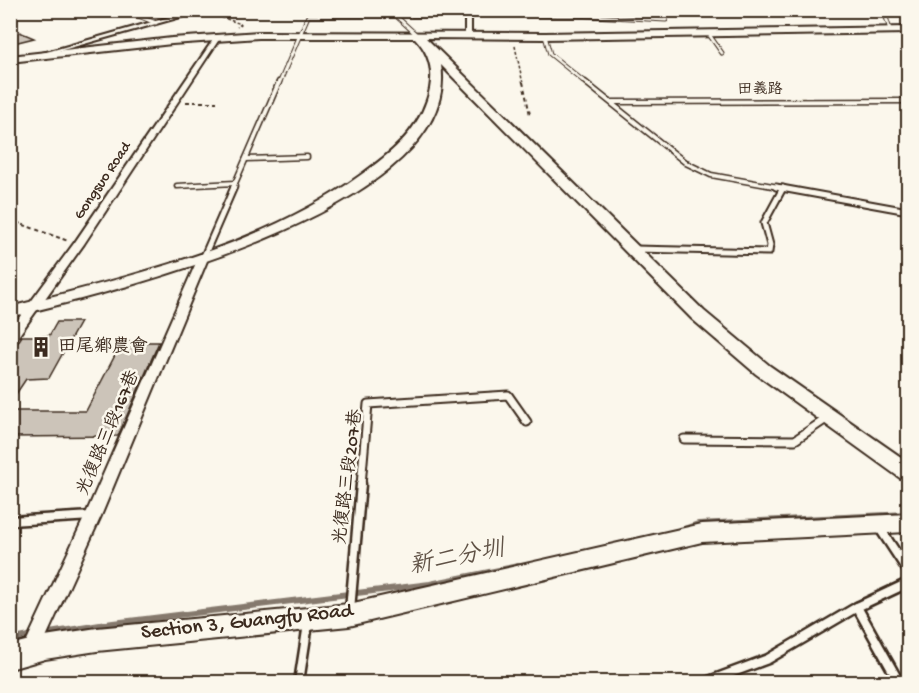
<svg xmlns="http://www.w3.org/2000/svg" width="919" height="693" viewBox="0 0 919 693" font-family="'Gochi Hand','LXGW WenKai TC',sans-serif">
<rect width="100%" height="100%" fill="#fbf7ec"/>
<filter id="ink" filterUnits="userSpaceOnUse"><feTurbulence type="fractalNoise" baseFrequency=".0167" numOctaves="2"/><feDisplacementMap in="SourceGraphic" scale="12" xChannelSelector="R" yChannelSelector="G"/><feConvolveMatrix kernelMatrix="1 2 1 2 8 2 1 2 1" color-interpolation-filters="sRGB"/></filter>
<g filter="url(#ink)">
<g fill="none" stroke-linecap="round" stroke-linejoin="round">
<path stroke="#85796d" stroke-width="2" d="M146,27L201,10"/>
<g stroke="#85796d" stroke-width="6">
<path d="M684,529L698,524L908,514"/>
<path d="M43,634L113,623L430,584L518,566"/>
<path d="M10,640L34,635"/>
</g>
</g>
<g fill="#ccc4b9" stroke="#3b2a1e" stroke-width="1.5">
<path d="M10,28L34,38L10,44Z"/>
<path d="M57,322H80L49,378L26,379L10,403V354L22,336H49Z"/>
<path d="M122,342H159L118,436L10,437V411H86Z"/>
</g>
<g fill="none" stroke-linecap="round" stroke-linejoin="round">
<g stroke="#3b2a1e" stroke-width="5">
<g id="lane-far4">
<path d="M123,10L156,23"/>
<path d="M877,10L886,17L890,30"/>
<path d="M395,15L418,36"/>
<path d="M708,33L722,53"/>
<path d="M545,36L550,54L587,84"/>
<path d="M279,84L308,16L575,15L666,20L664,10"/>
</g>
</g>
<g stroke="#3b2a1e" stroke-width="7">
<g id="lane-far3">
<path d="M585,82L686,163L711,175L784,188"/>
<path d="M612,102L908,101"/>
<path d="M246,159L307,157"/>
<path d="M177,186L235,183"/>
<path d="M233,188L279,82"/>
</g>
</g>
<g stroke="#3b2a1e" stroke-width="9">
<g id="lane-far2">
<path d="M776,187L908,211"/>
<path d="M635,249L769,252L770,245L764,223L783,188"/>
<path d="M204,256L234,187"/>
</g>
</g>
<g stroke="#3b2a1e" stroke-width="11">
<g id="lane-far1">
<path d="M684,439L795,440L829,417"/>
<path d="M361,485L368,404L508,395L527,422"/>
</g>
</g>
<g stroke="#3b2a1e" stroke-width="13">
<g id="lane">
<path d="M10,521L92,516"/>
<path d="M879,527L908,571"/>
<path d="M857,607L899,682"/>
<path d="M350,610L361,484"/>
<path d="M299,682L308,624"/>
<path d="M706,682L768,659L857,607L908,583"/>
</g>
</g>
<g stroke="#3b2a1e" stroke-width="4">
<g id="street">
<path d="M194,10H206L41,56L36,55Z"/>
<path d="M468,10H474L471,15V36L468,38L465,36V15Z"/>
<path d="M215,37L220,38L84,244L14,342H10V330L75,242Z"/>
<path d="M204,253L209,256L101,516L37,657L31,659L25,657L22,651L85,516L199,256Z"/>
</g>
</g>
<g stroke="#3b2a1e" stroke-width="4">
<g id="secondary">
<path d="M908,27V33L545,39L426,38L704,311L770,366L908,462V480L900,478L756,374L692,319L441,65C464,209 111,292 10,317V307C131,276 260,248 362,174C389,155 416,133 427,100C435,76 432,56 415,38H259L172,44L10,62V56L172,38L259,32L545,33Z"/>
<path d="M908,514V532L702,542L349,626L97,651L45,659L10,669V645L45,636L97,628L349,604L702,524Z"/>
</g>
</g>
<g stroke="#3b2a1e" stroke-width="1.5" stroke-dasharray="3 2" stroke-linecap="butt">
<path d="M212,14L241,24L237,27"/>
<path d="M515,46L523,84"/>
</g>
<g stroke="#3b2a1e" stroke-width="2" stroke-dasharray="4 3" stroke-linecap="butt">
<path d="M523,82L530,115"/>
<path d="M186,102H217"/>
<path d="M10,220L68,241"/>
</g>
<use href="#lane-far4" stroke="#fbf7ec" stroke-width="3"/>
<use href="#lane-far3" stroke="#fbf7ec" stroke-width="4"/>
<use href="#lane-far2" stroke="#fbf7ec" stroke-width="5"/>
<use href="#lane-far1" stroke="#fbf7ec" stroke-width="7"/>
<use href="#lane" stroke="#fbf7ec" stroke-width="8"/>
<use href="#street" fill="#fbf7ec" fill-rule="evenodd"/>
<use href="#secondary" fill="#fbf7ec" fill-rule="evenodd"/>
</g>
</g>
<defs>
<g id="building-bare" transform="scale(1.62)"><path d="M-4-6H4V6H1V3H-1V6H-4ZM-2.5-4.3h1.7v1.8h-1.7ZM.8-4.3h1.7v1.8H.8ZM-2.5-1h1.7V.8h-1.7ZM.8-1h1.7V.8H.8Z" fill="#3b2a1e" stroke="#fbf7ec" stroke-width="2.5" paint-order="stroke"/></g>
</defs>
<g fill-rule="evenodd">
<use href="#building-bare" x="41" y="347"/>
</g>
<g text-anchor="middle" dominant-baseline="central" stroke-width="5" stroke-linejoin="round" paint-order="stroke">
<g font-size="15" fill="#3b2a1e" stroke="#fbf7ec">
<text x="760" y="90">田義路</text>
<text transform="translate(103 181) rotate(-56)">Gongsuo Road</text>
</g>
<g font-size="18" fill="#3b2a1e" stroke="#fbf7ec" text-anchor="start">
<text x="58" y="347">田尾鄉農會</text>
</g>
<g font-size="18" fill="#3b2a1e" stroke="#fbf7ec">
<text transform="translate(109 433) rotate(-67)">光復路三段167巷</text>
<text transform="translate(349 477) rotate(-83)">光復路三段207巷</text>
</g>
<g font-size="21" fill="#3b2a1e" stroke="#fbf7ec">
<text transform="translate(247 623) rotate(-6)">Section 3, Guangfu Road</text>
</g>
<g font-size="24" font-style="italic" fill="#605246" stroke="#fbf7ec">
<text transform="translate(457 559) rotate(-11)">新二分圳</text>
</g>
</g>
<rect width="919" height="693" fill="none" stroke="#fbf7ec" stroke-width="36"/>
<rect x="18" y="18" width="883" height="657" fill="none" stroke="#3b2a1e" stroke-width="2" filter="url(#ink)"/>
</svg>
